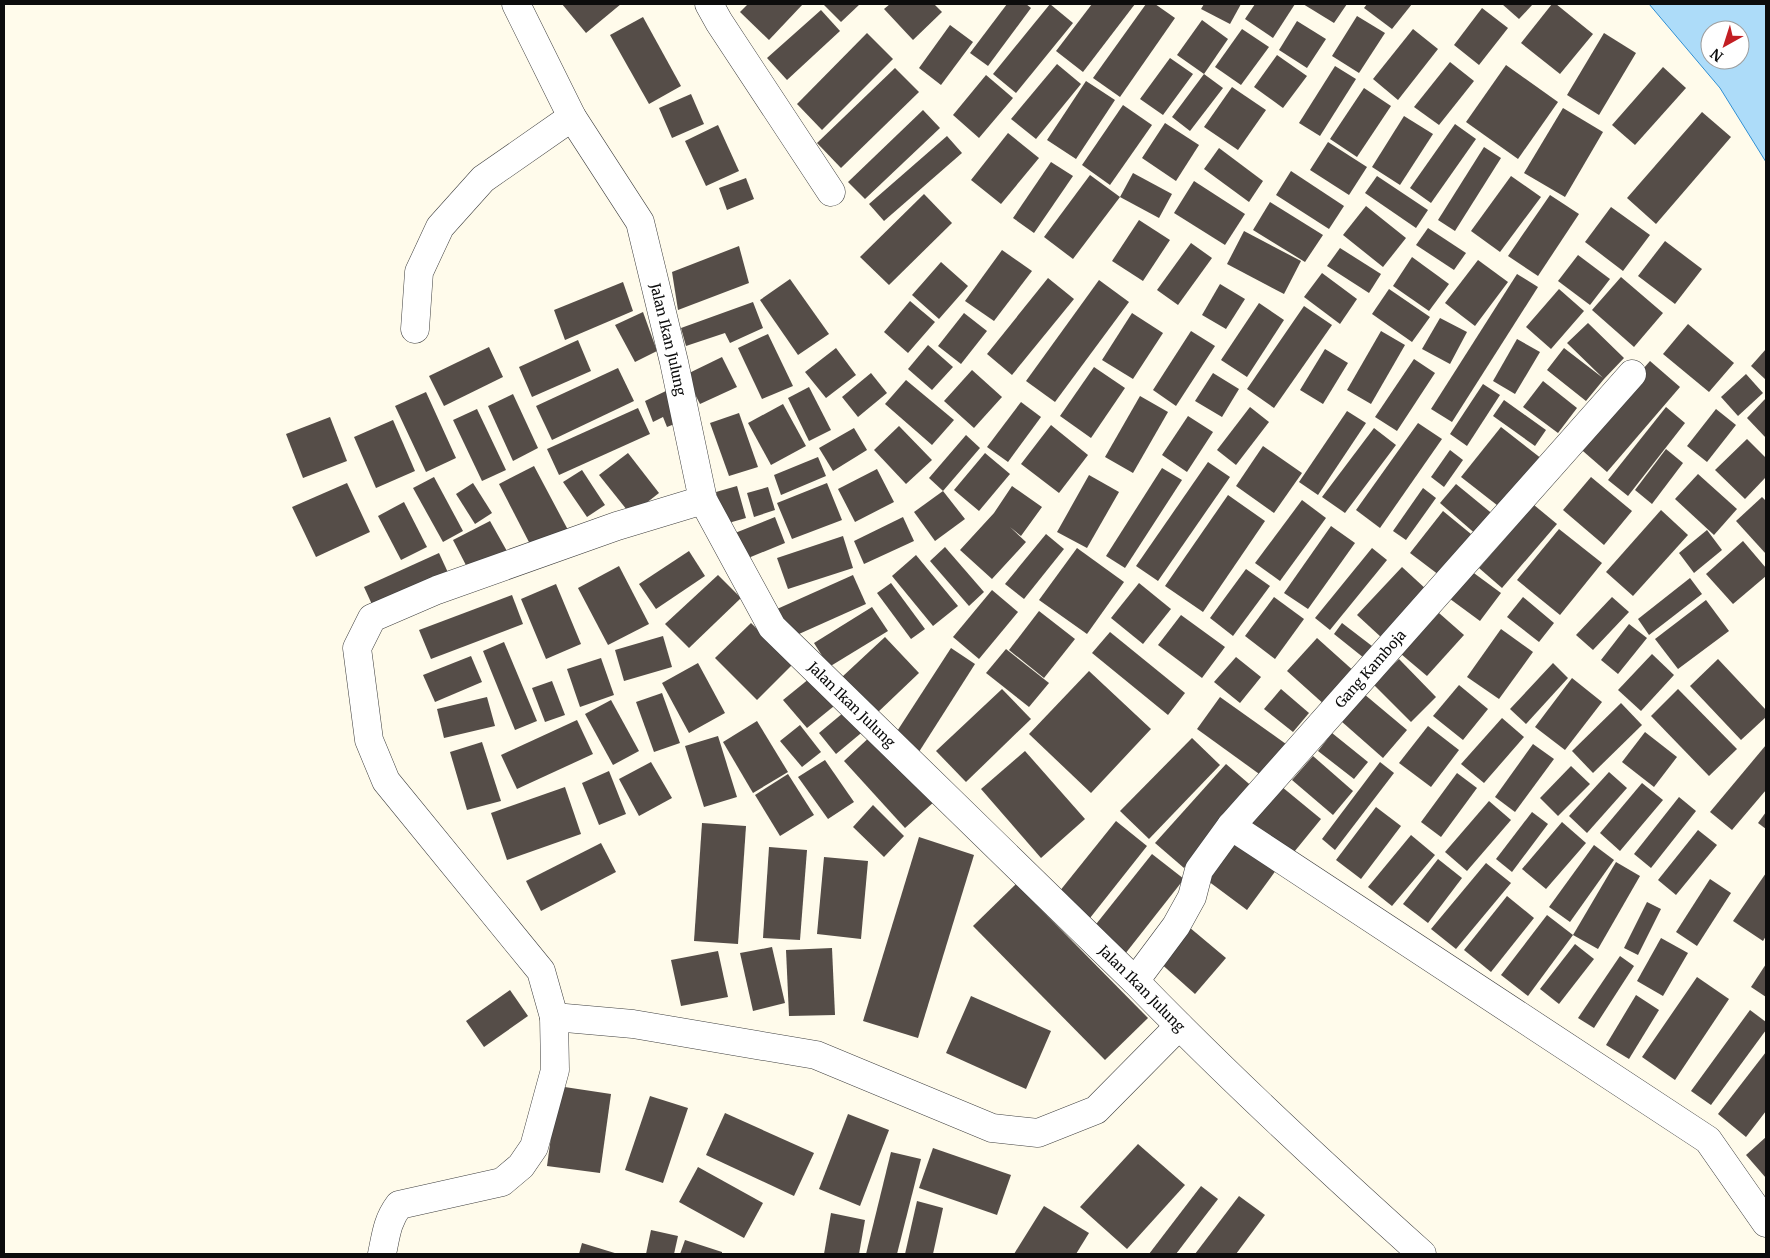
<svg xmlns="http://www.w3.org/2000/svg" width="1770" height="1258" viewBox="0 0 1770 1258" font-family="Merriweather,serif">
<rect width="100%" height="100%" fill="#fffbeb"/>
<path fill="#addcf9" stroke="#3190d3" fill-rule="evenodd" d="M1649,4H1766V162L1720,88ZM1710,30H1740V60H1710Z"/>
<g fill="#554d48">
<path d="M562,4H621L586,33Z"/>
<path d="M748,4H803L769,40L740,12Z"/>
<path d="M823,4H860L841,22Z"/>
<path d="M890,4H934L942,12L913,40L884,9Z"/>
<path d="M1007,4H1026L1031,8L988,66L970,53Z"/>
<path d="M1050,4L1073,23L1016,93L993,74Z"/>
<path d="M1092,4H1135L1083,72L1056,51Z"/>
<path d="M1146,4H1155L1175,18L1120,97L1093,78Z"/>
<path d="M1204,4H1241L1230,24L1201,9Z"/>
<path d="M1255,4H1295L1273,38L1245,19Z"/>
<path d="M1303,4H1347L1334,23Z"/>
<path d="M1367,4H1412L1392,29L1364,8Z"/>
<path d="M1502,4H1533L1519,19Z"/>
<path d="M1552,4H1556L1593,34L1560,74L1521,43Z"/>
<path d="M1482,8L1508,28L1479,65L1454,45Z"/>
<path d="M821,10L840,31L787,80L767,58Z"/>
<path d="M1357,16L1385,33L1359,73L1332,56Z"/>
<path d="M643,17L681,86L649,104L610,35Z"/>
<path d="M1202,20L1228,39L1204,74L1177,55Z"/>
<path d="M1297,21L1326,39L1307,68L1279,50Z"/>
<path d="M950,25L973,42L941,85L919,68Z"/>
<path d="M1242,29L1269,47L1241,85L1215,67Z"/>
<path d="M1413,29L1438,49L1398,100L1373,79Z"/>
<path d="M867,33L893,59L822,130L797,104Z"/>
<path d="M1604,33L1636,53L1599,115L1567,95Z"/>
<path d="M1277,55L1307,76L1283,108L1254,87Z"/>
<path d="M1170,58L1193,74L1163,115L1140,99Z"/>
<path d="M1450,62L1474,81L1439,125L1414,107Z"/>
<path d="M1057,64L1081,84L1036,139L1011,119Z"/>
<path d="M1506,65L1558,102L1518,159L1466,122Z"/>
<path d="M1335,66L1356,79L1320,136L1299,123Z"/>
<path d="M1663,67L1686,88L1635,145L1612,125Z"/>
<path d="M895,68L919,92L841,168L817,143Z"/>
<path d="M1204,74L1223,88L1190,131L1172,117Z"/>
<path d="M986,75L1013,98L979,138L953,115Z"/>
<path d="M1086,81L1115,100L1076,159L1047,140Z"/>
<path d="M1232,87L1266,110L1238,150L1204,127Z"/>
<path d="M1364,88L1391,106L1357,157L1330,139Z"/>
<path d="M691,94L704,124L672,138L659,108Z"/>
<path d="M1123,105L1152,125L1110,185L1082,165Z"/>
<path d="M1563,108L1603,132L1565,197L1524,173Z"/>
<path d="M923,110L940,128L865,199L848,182Z"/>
<path d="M1702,112L1731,137L1656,224L1627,198Z"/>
<path d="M1404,116L1433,134L1400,185L1372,167Z"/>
<path d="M1165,123L1199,145L1176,181L1142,158Z"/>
<path d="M1455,124L1476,139L1431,203L1410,188Z"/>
<path d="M718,125L739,171L706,186L685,141Z"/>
<path d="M1008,133L1039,158L1001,204L971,180Z"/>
<path d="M947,136L962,153L884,221L869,204Z"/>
<path d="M1328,142L1367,167L1349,195L1310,170Z"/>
<path d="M1484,147L1501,158L1455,231L1438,220Z"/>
<path d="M1219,148L1263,181L1249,202L1204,169Z"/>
<path d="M1051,162L1073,176L1034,233L1013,218Z"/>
<path d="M1291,171L1344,206L1329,229L1276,195Z"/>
<path d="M1133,173L1172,194L1159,218L1120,197Z"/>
<path d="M1090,175L1120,197L1073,259L1044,237Z"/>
<path d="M1377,176L1428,210L1416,228L1365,193Z"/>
<path d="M1511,176L1541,197L1500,252L1471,231Z"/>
<path d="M746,178L754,199L727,210L719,188Z"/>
<path d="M1194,181L1245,214L1225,245L1174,213Z"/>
<path d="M924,194L952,223L889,285L860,257Z"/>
<path d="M1550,195L1579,214L1538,276L1508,256Z"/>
<path d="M1270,202L1323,235L1305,262L1253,230Z"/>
<path d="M1366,206L1406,238L1383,267L1343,235Z"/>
<path d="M1611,207L1650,235L1623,271L1585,242Z"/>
<path d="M1139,220L1170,240L1143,281L1112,261Z"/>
<path d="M1428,228L1466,253L1454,270L1416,245Z"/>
<path d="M1244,231L1301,261L1284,294L1227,264Z"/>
<path d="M1665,241L1702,269L1675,304L1638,276Z"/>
<path d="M1191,243L1212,258L1178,305L1157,290Z"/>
<path d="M739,246L749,283L678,310L672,272Z"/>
<path d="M1340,248L1381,274L1369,293L1327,266Z"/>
<path d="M1002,250L1032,271L994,321L965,301Z"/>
<path d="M1578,255L1610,279L1590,305L1558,281Z"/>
<path d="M1412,257L1449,284L1429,311L1393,286Z"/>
<path d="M1478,260L1508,282L1475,326L1445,303Z"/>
<path d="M941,262L968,286L939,319L912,295Z"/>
<path d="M1322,273L1357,299L1340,324L1304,297Z"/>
<path d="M1517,274L1538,287L1452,422L1431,409Z"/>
<path d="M1621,277L1663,313L1634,347L1592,310Z"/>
<path d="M1048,278L1074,299L1012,375L987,354Z"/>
<path d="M790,279L829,334L798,355L760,300Z"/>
<path d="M1099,280L1129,302L1055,402L1026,381Z"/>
<path d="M623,282L633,311L565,340L554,310Z"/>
<path d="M1220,284L1245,299L1226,329L1202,315Z"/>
<path d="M1389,289L1430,317L1412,342L1372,314Z"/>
<path d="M1559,289L1584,311L1551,349L1526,327Z"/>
<path d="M910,301L935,322L908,353L884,332Z"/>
<path d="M753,302L763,328L730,343L725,333L686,346L681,328Z"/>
<path d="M1259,303L1284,320L1247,377L1221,360Z"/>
<path d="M1304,306L1332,325L1274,408L1247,389Z"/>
<path d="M643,312L657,351L635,362L615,325Z"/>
<path d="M964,313L987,331L961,364L938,346Z"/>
<path d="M1132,313L1163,333L1133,379L1102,360Z"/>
<path d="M1440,318L1467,332L1450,364L1422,349Z"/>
<path d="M1588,323L1624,358L1604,379L1586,401L1547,370L1564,348L1603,378L1567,343Z"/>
<path d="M1688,324L1734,363L1709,392L1663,354Z"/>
<path d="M1191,331L1215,346L1176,406L1153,390Z"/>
<path d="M1381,331L1405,345L1371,404L1347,390Z"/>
<path d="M768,334L793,386L762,399L738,348Z"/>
<path d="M1517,339L1540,352L1515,394L1493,381Z"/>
<path d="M578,340L591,371L532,397L519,367Z"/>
<path d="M928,345L953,367L932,390L908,369Z"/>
<path d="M489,347L503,377L444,406L429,376Z"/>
<path d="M836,348L856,375L826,398L805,372Z"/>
<path d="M1325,349L1348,363L1323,404L1300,390Z"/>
<path d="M1766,349V380L1751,366Z"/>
<path d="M722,357L737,387L700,404L685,375Z"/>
<path d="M1414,359L1435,373L1397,431L1375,417Z"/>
<path d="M1650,361L1680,387L1607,472L1576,445Z"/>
<path d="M1094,367L1125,388L1091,438L1060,416Z"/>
<path d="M618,368L634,401L552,440L536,406Z"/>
<path d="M972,370L1002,397L974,428L944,401Z"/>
<path d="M871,373L887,393L858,417L842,397Z"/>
<path d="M1213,373L1239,389L1222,417L1195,401Z"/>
<path d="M1746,374L1763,393L1738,416L1721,397Z"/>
<path d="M906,380L954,420L932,445L885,404Z"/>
<path d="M1543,381L1577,408L1558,433L1523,407Z"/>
<path d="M1483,384L1500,395L1467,446L1450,434Z"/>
<path d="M809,387L831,430L809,441L788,398Z"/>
<path d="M668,390L682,421L667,427L663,417L653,422L645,401Z"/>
<path d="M426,392L456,458L426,472L395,406Z"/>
<path d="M513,394L538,448L513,461L488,406Z"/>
<path d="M1140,396L1168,412L1133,473L1105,457Z"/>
<path d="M1766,398V438L1747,418Z"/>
<path d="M1504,400L1546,430L1535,446L1493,416Z"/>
<path d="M1021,402L1041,417L1008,462L987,447Z"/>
<path d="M783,404L806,446L771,465L748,423Z"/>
<path d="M1250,407L1269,422L1236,465L1217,450Z"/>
<path d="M1666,407L1685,423L1628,496L1608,480Z"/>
<path d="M638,408L650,434L559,475L547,449Z"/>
<path d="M477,409L506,470L482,481L453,420Z"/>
<path d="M1716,409L1736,425L1707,462L1687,446Z"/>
<path d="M1347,411L1366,423L1318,495L1299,482Z"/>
<path d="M739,413L758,467L729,476L710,423Z"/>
<path d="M1188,416L1213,432L1187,472L1162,455Z"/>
<path d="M330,417L347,461L303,478L286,434Z"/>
<path d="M393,420L415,471L376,488L354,437Z"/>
<path d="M1418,423L1442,439L1380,528L1356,510Z"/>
<path d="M1051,425L1088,455L1059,493L1021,464Z"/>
<path d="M899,426L932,460L906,484L874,450Z"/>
<path d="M1501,427L1542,459L1502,509L1461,477Z"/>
<path d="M854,428L867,450L833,471L819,448Z"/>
<path d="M1374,428L1396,445L1345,513L1322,497Z"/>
<path d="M966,435L980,448L943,491L929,478Z"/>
<path d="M1747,439L1766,458V477L1745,499L1715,470Z"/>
<path d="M1263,446L1302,473L1274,513L1236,486Z"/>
<path d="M1666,449L1683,463L1652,504L1635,490Z"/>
<path d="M1450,450L1463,460L1444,487L1431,477Z"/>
<path d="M628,453L659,493L631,515L599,475Z"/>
<path d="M985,453L1010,474L979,511L954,490Z"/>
<path d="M818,457L826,476L781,495L774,475Z"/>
<path d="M1208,462L1230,477L1158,581L1136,566Z"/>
<path d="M534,466L568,530L532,548L499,484Z"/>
<path d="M1162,468L1182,480L1125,568L1106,556Z"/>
<path d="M877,469L894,502L855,522L838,489Z"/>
<path d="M582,470L605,505L587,517L563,482Z"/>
<path d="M1698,474L1737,509L1714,535L1675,499Z"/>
<path d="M1089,475L1119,492L1087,548L1057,532Z"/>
<path d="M434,477L463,531L443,542L413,488Z"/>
<path d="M1591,477L1632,511L1604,545L1563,510Z"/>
<path d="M347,483L370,532L316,557L292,507Z"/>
<path d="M473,483L492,513L475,524L456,494Z"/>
<path d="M827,483L842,520L792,539L777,503Z"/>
<path d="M1456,484L1495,516L1478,536L1440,503Z"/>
<path d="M737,486L746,518L725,524L716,492Z"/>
<path d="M1012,486L1042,507L1021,536L1010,527L1026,542L992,579L960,550L994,513Z"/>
<path d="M768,487L775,510L754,517L747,493Z"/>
<path d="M1423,488L1436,498L1406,540L1393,531Z"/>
<path d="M943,491L965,519L935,541L914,512Z"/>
<path d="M1228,495L1265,521L1203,612L1165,586Z"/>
<path d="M1762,497L1766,501V554L1736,521Z"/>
<path d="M1302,500L1326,518L1280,581L1255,563Z"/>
<path d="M404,502L427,547L401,560L378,516Z"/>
<path d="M1534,505L1557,524L1502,588L1479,568Z"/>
<path d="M1661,510L1688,535L1633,596L1606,572Z"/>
<path d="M1443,511L1471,534L1439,575L1410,553Z"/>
<path d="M775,517L785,543L741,561L730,535Z"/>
<path d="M903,517L914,541L864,564L854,541Z"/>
<path d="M490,521L508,553L470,573L453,540Z"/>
<path d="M1331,526L1355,543L1308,609L1284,593Z"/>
<path d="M1559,529L1602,563L1560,615L1517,580Z"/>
<path d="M1707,530L1722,550L1694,573L1679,553Z"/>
<path d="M1046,534L1064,549L1024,599L1005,584Z"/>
<path d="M843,536L853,568L788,589L777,558Z"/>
<path d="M1743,541L1766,568V576L1733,604L1706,574Z"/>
<path d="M945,547L984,592L969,606L930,561Z"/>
<path d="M1077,548L1124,582L1087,634L1039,600Z"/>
<path d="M1372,548L1387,560L1330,630L1315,618Z"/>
<path d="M689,551L705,576L656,609L639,584Z"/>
<path d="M439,553L450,577L375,611L364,587Z"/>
<path d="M916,555L958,606L933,626L892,576Z"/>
<path d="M619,566L649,624L608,645L578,588Z"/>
<path d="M1402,567L1427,590L1382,638L1357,615Z"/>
<path d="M1467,568L1501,593L1480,621L1446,596Z"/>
<path d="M1246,569L1270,586L1233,636L1210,618Z"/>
<path d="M718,575L741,598L689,648L665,624Z"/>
<path d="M853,575L866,604L790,638L777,609Z"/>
<path d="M1690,578L1702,594L1649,635L1638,619Z"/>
<path d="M891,583L925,629L911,639L877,593Z"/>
<path d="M1139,583L1171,609L1143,644L1111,618Z"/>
<path d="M556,584L581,644L546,659L521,599Z"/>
<path d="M992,590L1018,612L979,659L953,637Z"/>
<path d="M512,595L523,624L431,659L419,630Z"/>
<path d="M1274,597L1304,619L1275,659L1245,636Z"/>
<path d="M1523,597L1554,623L1539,642L1507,617Z"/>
<path d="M1612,597L1629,612L1593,650L1576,635Z"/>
<path d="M1706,600L1729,631L1678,669L1655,639Z"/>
<path d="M872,607L888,631L829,667L814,643Z"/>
<path d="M1039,611L1075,639L1044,678L1009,650Z"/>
<path d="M1439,613L1464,635L1427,676L1401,654Z"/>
<path d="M1181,615L1225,647L1202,678L1158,645Z"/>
<path d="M751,623L793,664L757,700L715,658Z"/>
<path d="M1342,623L1372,646L1364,658L1334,634Z"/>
<path d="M1629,624L1647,638L1618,674L1601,660Z"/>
<path d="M1501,629L1533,652L1499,699L1467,677Z"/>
<path d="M1110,632L1185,693L1168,715L1092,653Z"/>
<path d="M663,636L672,667L624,681L615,650Z"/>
<path d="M885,637L919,673L876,714L842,677Z"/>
<path d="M1317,638L1356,673L1326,706L1287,671Z"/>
<path d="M504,642L537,721L515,730L483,651Z"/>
<path d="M951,648L975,664L917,755L892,739Z"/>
<path d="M1006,649L1049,683L1029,707L986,673Z"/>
<path d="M1652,654L1674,675L1641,711L1618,690Z"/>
<path d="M471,656L482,682L435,702L423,675Z"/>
<path d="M1236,657L1261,677L1240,703L1214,682Z"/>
<path d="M601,658L614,695L580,707L567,669Z"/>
<path d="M1399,659L1436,697L1411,722L1373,684Z"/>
<path d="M1718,659L1766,710V717L1741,740L1690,686Z"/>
<path d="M698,663L725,713L689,733L662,683Z"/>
<path d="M1553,663L1568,678L1526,724L1510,709Z"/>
<path d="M1089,671L1151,729L1091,793L1029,734Z"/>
<path d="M815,674L839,702L807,728L783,700Z"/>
<path d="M1572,678L1602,702L1565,750L1535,727Z"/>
<path d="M552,681L565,715L545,722L532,688Z"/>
<path d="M1459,685L1488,709L1463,740L1433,716Z"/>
<path d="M1002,689L1031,719L966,782L936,751Z"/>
<path d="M1281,689L1309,713L1293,732L1264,709Z"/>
<path d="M1678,689L1737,749L1709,776L1651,716Z"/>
<path d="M662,693L680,743L654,752L636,702Z"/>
<path d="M1364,694L1407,730L1383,758L1341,721Z"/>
<path d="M487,697L495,726L444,738L437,709Z"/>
<path d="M1220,697L1286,744L1262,776L1197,729Z"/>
<path d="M611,700L639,751L613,765L585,714Z"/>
<path d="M1621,703L1642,725L1593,773L1572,751Z"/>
<path d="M849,708L866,729L836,754L819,733Z"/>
<path d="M1502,718L1524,737L1484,783L1461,764Z"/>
<path d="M577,720L593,754L517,789L501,755Z"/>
<path d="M757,721L788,772L753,793L723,742Z"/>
<path d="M800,725L821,752L802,767L780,741Z"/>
<path d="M1428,726L1459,750L1431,787L1399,763Z"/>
<path d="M1645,732L1677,757L1654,787L1622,762Z"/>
<path d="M874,733L935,801L905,828L844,761Z"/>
<path d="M1332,733L1368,762L1354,779L1318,751Z"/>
<path d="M718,736L737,797L704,807L685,746Z"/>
<path d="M1192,738L1220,765L1149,839L1120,811Z"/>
<path d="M482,742L501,801L467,810L450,752Z"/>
<path d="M1533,744L1554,759L1515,812L1495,797Z"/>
<path d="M1766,745V790L1732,830L1710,812Z"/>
<path d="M1025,751L1085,819L1041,858L981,789Z"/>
<path d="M1313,756L1353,791L1333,815L1292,780Z"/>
<path d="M825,760L854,802L828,819L798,777Z"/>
<path d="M651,762L672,798L639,816L619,779Z"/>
<path d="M1380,762L1394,773L1335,850L1322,839Z"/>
<path d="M1226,764L1255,789L1184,868L1155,843Z"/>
<path d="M1571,766L1590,784L1558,816L1540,798Z"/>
<path d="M609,771L626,814L599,825L582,783Z"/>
<path d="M1609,772L1627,788L1587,833L1569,816Z"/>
<path d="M1457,773L1477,788L1441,837L1421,822Z"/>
<path d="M788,774L814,815L780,836L755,795Z"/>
<path d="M1276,782L1321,819L1290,857L1245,820Z"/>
<path d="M1642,783L1663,800L1620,851L1600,833Z"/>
<path d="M565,787L581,834L507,860L491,813Z"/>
<path d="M1679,797L1696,811L1651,868L1634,854Z"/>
<path d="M1489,801L1511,820L1467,871L1445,852Z"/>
<path d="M873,805L904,836L884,857L853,827Z"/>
<path d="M1376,807L1401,826L1361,879L1336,860Z"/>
<path d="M1532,812L1548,824L1512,872L1496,859Z"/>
<path d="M1766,812V829L1758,823Z"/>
<path d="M1116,821L1147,846L1090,918L1059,892Z"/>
<path d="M1562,822L1586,843L1546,889L1522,869Z"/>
<path d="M702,823L746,826L738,944L694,941Z"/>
<path d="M1698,830L1717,845L1676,895L1658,880Z"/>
<path d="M1232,832L1279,866L1247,910L1200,875Z"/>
<path d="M1411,835L1435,855L1392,906L1368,887Z"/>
<path d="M919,837L974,855L918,1038L863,1021Z"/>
<path d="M601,843L616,872L541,911L526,881Z"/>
<path d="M1594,845L1614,860L1570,922L1549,907Z"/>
<path d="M769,847L807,850L800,940L763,938Z"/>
<path d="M1152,854L1184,879L1125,954L1093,928Z"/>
<path d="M824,857L868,861L861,939L817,934Z"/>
<path d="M1438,859L1462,878L1428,923L1403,904Z"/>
<path d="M1616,862L1640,876L1598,949L1573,935Z"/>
<path d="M1486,863L1511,883L1456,949L1431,929Z"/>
<path d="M1766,873V936L1763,941L1733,921Z"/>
<path d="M1710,879L1731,893L1697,946L1676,932Z"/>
<path d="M1016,884L1148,1018L1105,1060L973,926Z"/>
<path d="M1507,896L1534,918L1491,972L1464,950Z"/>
<path d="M1647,902L1661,909L1638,955L1624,948Z"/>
<path d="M1547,915L1573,935L1528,996L1501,975Z"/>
<path d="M1189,927L1226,958L1195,994L1158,961Z"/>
<path d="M1661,938L1688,953L1663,996L1637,981Z"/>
<path d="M1575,944L1594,959L1559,1004L1540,989Z"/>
<path d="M772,947L785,1003L753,1011L740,953Z"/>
<path d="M832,948L835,1015L789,1016L786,950Z"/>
<path d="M718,951L728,997L681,1006L671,960Z"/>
<path d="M1620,956L1634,966L1594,1028L1578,1018Z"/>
<path d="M1766,964V997L1751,987Z"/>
<path d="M1697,977L1729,999L1675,1080L1642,1057Z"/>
<path d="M510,990L528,1016L484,1047L466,1021Z"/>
<path d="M1636,995L1659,1010L1629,1059L1606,1045Z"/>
<path d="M971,996L1051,1031L1026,1089L946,1053Z"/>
<path d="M1750,1010L1766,1022V1030L1711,1105L1691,1091Z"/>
<path d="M1766,1052V1111L1746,1137L1718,1114Z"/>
<path d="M558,1086L611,1094L600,1173L547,1166Z"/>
<path d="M650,1096L688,1108L663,1183L625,1170Z"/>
<path d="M725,1113L814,1153L794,1196L706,1155Z"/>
<path d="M848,1114L889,1130L860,1206L819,1189Z"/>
<path d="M1766,1137V1178L1746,1155Z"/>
<path d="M1138,1144L1185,1185L1127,1249L1080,1207Z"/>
<path d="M933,1148L1011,1175L997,1215L919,1188Z"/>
<path d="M891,1152L921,1159L897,1254H866Z"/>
<path d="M698,1167L763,1203L744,1238L679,1202Z"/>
<path d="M1201,1186L1218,1199L1176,1254H1149Z"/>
<path d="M1239,1196L1265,1215L1236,1254H1195Z"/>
<path d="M917,1201L943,1208L933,1254H905Z"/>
<path d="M1044,1206L1089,1233L1076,1254H1014Z"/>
<path d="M831,1213L865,1220L859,1254H824Z"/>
<path d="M651,1230L678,1236L674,1254H646Z"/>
<path d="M685,1240L722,1252V1254H680Z"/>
<path d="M582,1243L618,1254H579Z"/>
</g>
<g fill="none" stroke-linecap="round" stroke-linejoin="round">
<g stroke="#3f3f3f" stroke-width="29">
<g id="street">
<path id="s1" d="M516,4L572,117L640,222L674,362L703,500L772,627L1135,981C1227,1076 1324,1166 1422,1254"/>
<path d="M709,4L719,22L831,192"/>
<path d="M415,329L419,272L440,227L483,179L572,117"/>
<path d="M1231,826L1708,1140L1766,1223"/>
<path id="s2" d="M1135,981L1176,926L1192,897L1199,870L1231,826L1632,374"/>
<path d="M554,1017L633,1024L816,1055L992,1128L1038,1133L1096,1110L1179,1026"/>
<path d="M382,1254C386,1235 387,1221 399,1205L502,1182L521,1166L534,1147L555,1070L554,1017L541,971L386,781L369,740L357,648L372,618L437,590L617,526L703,500"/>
</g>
</g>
<use href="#street" stroke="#fff" stroke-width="28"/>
</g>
<g text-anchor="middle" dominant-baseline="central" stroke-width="5" stroke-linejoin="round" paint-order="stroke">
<g font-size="14" fill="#0c0c0c" stroke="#fff">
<text stroke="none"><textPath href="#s1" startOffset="372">Jalan Ikan Julung</textPath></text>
<text stroke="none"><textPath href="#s2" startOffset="394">Gang Kamboja</textPath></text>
<text stroke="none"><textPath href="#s1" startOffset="792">Jalan Ikan Julung</textPath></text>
<text stroke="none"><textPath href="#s1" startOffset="1198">Jalan Ikan Julung</textPath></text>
</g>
</g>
<rect width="1770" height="1258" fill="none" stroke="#0c0c0c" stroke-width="10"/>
<g transform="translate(1725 45) rotate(219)"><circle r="24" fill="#ffffff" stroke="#9e9e9e"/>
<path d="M0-4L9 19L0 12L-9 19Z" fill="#c21e23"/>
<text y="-8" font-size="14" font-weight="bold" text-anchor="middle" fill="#0c0c0c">N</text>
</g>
</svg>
